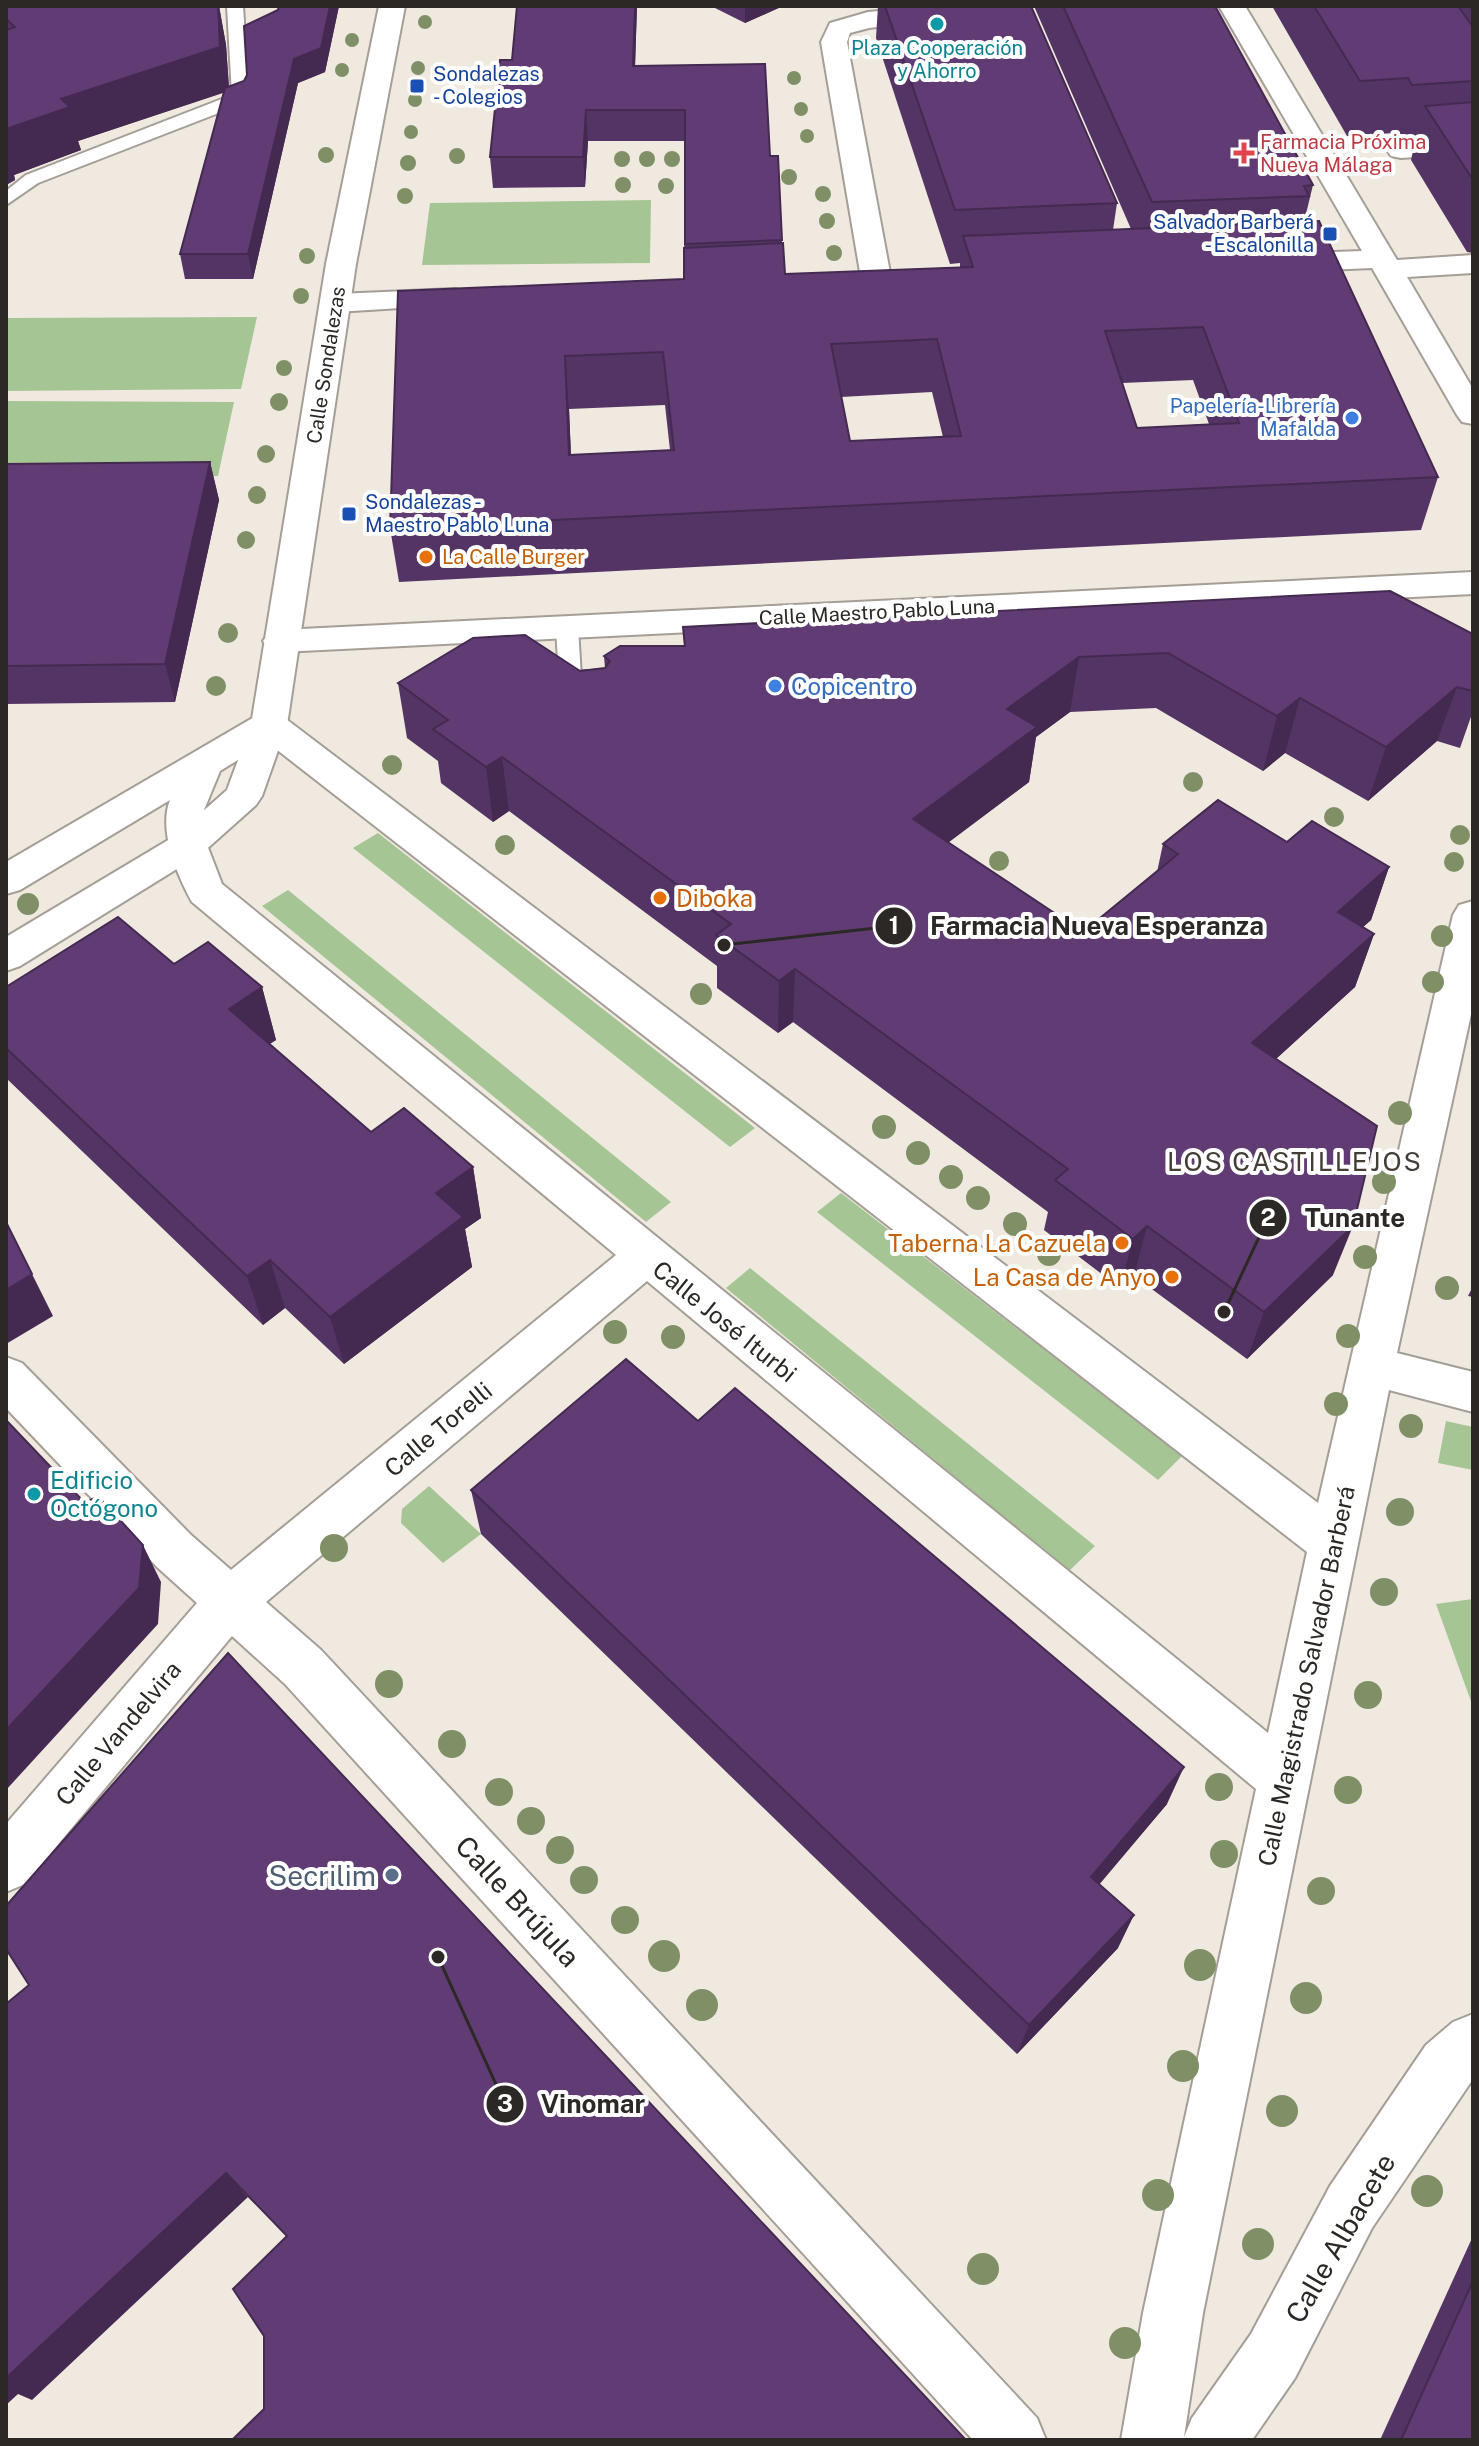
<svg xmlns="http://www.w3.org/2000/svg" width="1479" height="2446" viewBox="0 0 1479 2446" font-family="'Public Sans',sans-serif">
<rect width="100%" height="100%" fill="#f0e9e0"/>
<g fill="#a6c595">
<path d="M651,200L650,263L422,265L430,203Z"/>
<path d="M257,317L241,389L6,391V318Z"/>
<path d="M6,401L234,402L218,476L6,475Z"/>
<path d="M378,833L755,1128L730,1147L353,848Z"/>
<path d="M288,890L671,1202L646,1222L262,906Z"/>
<path d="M841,1193L1182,1456L1158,1480L817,1212Z"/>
<path d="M750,1268L1095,1546L1069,1571L726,1288Z"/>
<path d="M1446,1421L1473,1427V1470L1438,1463Z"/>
<path d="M429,1486L481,1534L443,1563L401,1523L402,1509Z"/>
<path d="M1473,1599V1707L1436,1604Z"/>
</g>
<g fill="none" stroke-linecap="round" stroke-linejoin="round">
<g stroke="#a59e96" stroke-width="4">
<g id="service">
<path d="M227,6H243L249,98L247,102L38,183L6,205V191L26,175L232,95Z"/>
<path d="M567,620L575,622L578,627L582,694L586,700L583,705C572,708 566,707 560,697L556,627L559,622Z"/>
</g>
</g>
<g stroke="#a59e96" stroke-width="4">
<g id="minor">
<path d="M936,6L945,9L949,14L945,19L869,28L850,33L847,42L891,278L886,284L876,287L866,284L861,278L821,42L830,23L868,12Z"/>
<path d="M1219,6H1245L1397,260L1473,255V273L1407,277L1473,389V424L1462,422L1457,415L1372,268L1279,272L1269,269L1264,263L1269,257L1279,254L1362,251Z"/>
<path d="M1473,137V153L1401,158L1391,156L1387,150L1391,144L1401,142Z"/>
<path d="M455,289L466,292L470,298L466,304L336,312L325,309L321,303L325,297L336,294Z"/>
<path d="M1473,572V594L281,652L269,649L263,641L269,633L281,630Z"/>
<path d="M269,713L282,716L1318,1503L1453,915L1459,905L1473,901V1005L1397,1353L1473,1372V1412L1389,1390L1203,2313L1184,2437L1192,2418L1251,2334L1330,2186L1426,2045L1453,2022L1473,2014V2079L1372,2228L1295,2378L1252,2440H1121L1143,2313L1256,1789L647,1281L266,1602L321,1650L1037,2418L1046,2440H973L285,1684L232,1636L25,1884L6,1892V1824L197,1603L157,1567L6,1408V1357L22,1363L191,1535L231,1570L616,1255L192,902C177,875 158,830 170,800L20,890L6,894V862L256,716ZM267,742L1307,1552L1268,1733L222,884L207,845L204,810L220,771Z"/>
</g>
</g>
<g stroke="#a59e96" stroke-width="4">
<path id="secondary" d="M379,6H405L356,264L287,725L262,796L256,805L201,854L20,966L6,971V937L175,836L227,790L251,725L326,264Z"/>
</g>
<use href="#service" fill="#fff" fill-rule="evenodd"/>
<use href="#minor" fill="#fff" fill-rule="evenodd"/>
<use href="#secondary" fill="#fff" fill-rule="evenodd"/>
</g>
<g fill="#809066">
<circle cx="425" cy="22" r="7"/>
<circle cx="352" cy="40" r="7"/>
<circle cx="418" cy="68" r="7"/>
<circle cx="342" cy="70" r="7"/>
<circle cx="794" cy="78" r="7"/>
<circle cx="415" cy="100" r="7"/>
<circle cx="801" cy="109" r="7"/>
<circle cx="411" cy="132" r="7"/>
<circle cx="807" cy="136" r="7"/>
<circle cx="326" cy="155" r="8"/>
<circle cx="457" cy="156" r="8"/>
<circle cx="622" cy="159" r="8"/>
<circle cx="647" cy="159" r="8"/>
<circle cx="672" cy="159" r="8"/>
<circle cx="408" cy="163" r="8"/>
<circle cx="789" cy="177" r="8"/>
<circle cx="623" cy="185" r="8"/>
<circle cx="666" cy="186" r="8"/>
<circle cx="823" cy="194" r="8"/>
<circle cx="405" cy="196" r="8"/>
<circle cx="827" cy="221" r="8"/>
<circle cx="834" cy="253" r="8"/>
<circle cx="307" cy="256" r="8"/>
<circle cx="301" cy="296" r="8"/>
<circle cx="284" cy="368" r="8"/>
<circle cx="279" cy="402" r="9"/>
<circle cx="266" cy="454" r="9"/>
<circle cx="257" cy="495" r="9"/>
<circle cx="246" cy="540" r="9"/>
<circle cx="228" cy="633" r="10"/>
<circle cx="216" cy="686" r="10"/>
<circle cx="392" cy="765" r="10"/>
<circle cx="1193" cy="782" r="10"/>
<circle cx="1334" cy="817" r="10"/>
<circle cx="1460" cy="835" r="10"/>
<circle cx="505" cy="845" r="10"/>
<circle cx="999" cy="861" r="10"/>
<circle cx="1454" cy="862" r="10"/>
<circle cx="28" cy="904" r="11"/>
<circle cx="1442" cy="936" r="11"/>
<circle cx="1433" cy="982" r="11"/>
<circle cx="701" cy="994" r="11"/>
<circle cx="1400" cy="1113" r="12"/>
<circle cx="884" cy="1127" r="12"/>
<circle cx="918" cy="1153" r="12"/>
<circle cx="951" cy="1177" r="12"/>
<circle cx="1384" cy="1182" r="12"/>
<circle cx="978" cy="1198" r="12"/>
<circle cx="1015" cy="1224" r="12"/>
<circle cx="1049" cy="1254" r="12"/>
<circle cx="1365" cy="1257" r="12"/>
<circle cx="1447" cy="1288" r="12"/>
<circle cx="615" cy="1332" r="12"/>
<circle cx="1348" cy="1336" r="12"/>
<circle cx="673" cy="1337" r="12"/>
<circle cx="1336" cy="1404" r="12"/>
<circle cx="1411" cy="1426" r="12"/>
<circle cx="1400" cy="1512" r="14"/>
<circle cx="334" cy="1548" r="14"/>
<circle cx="1384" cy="1592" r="14"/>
<circle cx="389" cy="1684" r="14"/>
<circle cx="1368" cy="1695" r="14"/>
<circle cx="452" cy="1744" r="14"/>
<circle cx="1219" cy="1787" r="14"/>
<circle cx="1348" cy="1790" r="14"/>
<circle cx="499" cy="1792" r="14"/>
<circle cx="531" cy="1821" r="14"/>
<circle cx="560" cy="1850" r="14"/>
<circle cx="1224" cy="1854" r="14"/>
<circle cx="584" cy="1880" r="14"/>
<circle cx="1321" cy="1891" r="14"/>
<circle cx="625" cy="1920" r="14"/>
<circle cx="664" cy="1956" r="16"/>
<circle cx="1200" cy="1965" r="16"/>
<circle cx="1306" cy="1998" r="16"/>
<circle cx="702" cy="2005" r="16"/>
<circle cx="1183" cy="2066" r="16"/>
<circle cx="1282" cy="2111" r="16"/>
<circle cx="1427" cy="2191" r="16"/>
<circle cx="1158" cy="2195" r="16"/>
<circle cx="1258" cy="2244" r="16"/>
<circle cx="983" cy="2269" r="16"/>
<circle cx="1125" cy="2343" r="16"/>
</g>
<g fill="#533464" fill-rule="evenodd">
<path d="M6,6H219L226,45L229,86L244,81L247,75L279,6H339L325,72L298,83L253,279H185L180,254L224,92L78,141L81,150L14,175L15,180L6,185Z"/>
<path d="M517,6H637L635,66L770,156H778L782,243L785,274L960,267V263L950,264L876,38L878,6H1031L1117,203L1113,230L1131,229L1034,6H1215L1313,185L1304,222L1438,477L1421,530L399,582L390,528L398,291L684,279L685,141H588L585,187L493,188L490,157L512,60ZM1193,380L1209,424L1137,428L1122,383ZM932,392L943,437L850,441L841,397ZM665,405L670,450L571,455L569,409Z"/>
<path d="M711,6H783L745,23Z"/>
<path d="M1272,6H1473V253L1467,252L1411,160L1416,138L1398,140L1394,133L1347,136Z"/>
<path d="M210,462L219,500L175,702L6,704V464Z"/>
<path d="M683,627L1473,634V711L1460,748L1437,741L1368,801L1285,753L1263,771L1156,708L1070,712L1036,737L1029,782L948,842L1083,932L1157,872L1163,844L1287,842L1389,867L1371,920L1363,927L1374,934L1355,987L1276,1059L1333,1275L1247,1359L1134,1276L1120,1288L1044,1230L1048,1212L793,1022L778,1033L717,988V966L509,811L493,822L441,783L438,761L407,738L398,683L605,668L604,656L684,646Z"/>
<path d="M174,964L262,987L276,1040L269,1044L371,1132L473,1167L481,1218L465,1229L472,1267L344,1364L285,1308L263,1325L6,1078V987Z"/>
<path d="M1473,1286V1297L1468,1296Z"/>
<path d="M698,1421L1167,1804L1099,1884L1118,1948L1017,2054L481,1534L471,1490Z"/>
<path d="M1473,2236V2440H1380Z"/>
</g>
<g fill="#442a51">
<path d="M219,6L226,45L229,91L78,141L81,150L14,175L15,180L6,185V129L61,99Z"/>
<path d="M330,6H339L325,72L298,83L253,279L248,254L294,59Z"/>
<path d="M635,6H637L634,96L633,66Z"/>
<path d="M745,6H783L745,23Z"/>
<path d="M586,110L588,141L585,187L583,157Z"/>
<path d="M565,356L569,409L573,508L569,455Z"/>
<path d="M210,462L219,500L175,702L165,664Z"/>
<path d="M1079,657L1070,712L1036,737L1029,782L908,873L913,819L1007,709Z"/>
<path d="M1457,687L1437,741L1368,801L1386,747Z"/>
<path d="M1300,698L1285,753L1263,771L1277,716Z"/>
<path d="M502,757L509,811L493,822L486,767Z"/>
<path d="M1389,867L1371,920L1320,965L1338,912Z"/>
<path d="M1374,934L1355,987L1236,1095L1252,1043Z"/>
<path d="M795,969L793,1022L778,1033L779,981Z"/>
<path d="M262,987L276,1040L244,1061L229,1009Z"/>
<path d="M473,1167L481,1218L465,1229L472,1267L344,1364L330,1317L436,1193Z"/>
<path d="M1147,1226L1134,1276L1120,1288L1133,1239Z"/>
<path d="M1353,1226L1333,1275L1247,1359L1264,1312Z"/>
<path d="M270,1260L285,1308L263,1325L247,1276Z"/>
<path d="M32,1274L53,1316L6,1344V1290Z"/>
<path d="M143,1545L161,1582L158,1624L6,1790V1730Z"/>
<path d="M1184,1767L1167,1804L1077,1911L1091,1877Z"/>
<path d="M1134,1915L1118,1948L1017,2054L1029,2025Z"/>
<path d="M226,2173L248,2197L32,2400L18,2394L6,2405V2378Z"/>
</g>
<g fill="#613c74" stroke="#442a51" stroke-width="2" fill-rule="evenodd">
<path d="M6,6H218L220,47L61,99L70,107L6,129V30L15,27L6,19Z"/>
<path d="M279,6H330L321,48L294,59L248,254H180L225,88L244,81L247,75L244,26L278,10Z"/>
<path d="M517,6H635L633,66L765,64L770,156H778L782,240L685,244V110H586L583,157H490L500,60H512Z"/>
<path d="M885,6H1031L1117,203L955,210Z"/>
<path d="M1063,6H1215L1313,185L1304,186L1309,196L1152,202Z"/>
<path d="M1314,6H1458L1473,27V81L1412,85L1408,78L1360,81Z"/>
<path d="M1473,102V180L1425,106Z"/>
<path d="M1319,221L1438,477L390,528L398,291L684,279V248L783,243L785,274L973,267L963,236ZM1203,327L1239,423L1137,428L1105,331ZM937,339L961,436L850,441L831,344ZM663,352L674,450L569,455L565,356Z"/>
<path d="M210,462L165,664L6,666V464Z"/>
<path d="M1390,591L1473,634V691L1457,687L1386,747L1300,698L1277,716L1168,653L1079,657L1007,709L1037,727L913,819L1083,932L1178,854L1163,844L1218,800L1287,842L1312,821L1389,867L1338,912L1374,934L1252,1043L1377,1126L1353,1226L1264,1312L1147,1226L1133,1239L1055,1180L1068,1169L795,969L779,981L716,935L731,924L502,757L486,767L433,729L448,720L398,683L473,638L525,635L580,671L605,668L610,661L604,656L620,646H685L683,627Z"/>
<path d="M118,917L174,964L208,942L262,987L229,1009L371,1132L404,1108L473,1167L436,1193L463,1217L330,1317L270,1260L247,1276L6,1048V987Z"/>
<path d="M6,1222L32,1274L6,1290Z"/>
<path d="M626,1359L698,1421L735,1388L1184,1767L1091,1877L1134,1915L1029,2025L471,1490Z"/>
<path d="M6,1420L85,1503L98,1496L143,1545L139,1588L6,1730Z"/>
<path d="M228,1653L966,2440H232L264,2409V2336L233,2289L287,2236L226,2173L6,2378V2004L29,1985L6,1949V1906Z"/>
<path d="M1473,2281V2440H1401Z"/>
</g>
<g fill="#0f9aa8" stroke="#fff" stroke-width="3">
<circle cx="937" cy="24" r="8"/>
<circle cx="34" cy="1494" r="8"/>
</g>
<g fill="#1a4fb4" stroke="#fff" stroke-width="3">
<rect x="409" y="78" width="16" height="16" rx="4"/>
<rect x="1322" y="226" width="16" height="16" rx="4"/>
<rect x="341" y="506" width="16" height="16" rx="4"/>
</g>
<path fill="#e0444e" stroke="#fff" stroke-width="3" d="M1240 141h8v8h8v8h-8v8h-8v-8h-8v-8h8z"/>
<g fill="#3f7fe0" stroke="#fff" stroke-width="3">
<circle cx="1352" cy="418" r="8"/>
<circle cx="775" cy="686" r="8"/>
</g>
<g fill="#e8710a" stroke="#fff" stroke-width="3">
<circle cx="426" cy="557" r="8"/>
<circle cx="660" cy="898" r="8"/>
<circle cx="1122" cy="1243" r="8"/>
<circle cx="1172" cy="1277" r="8"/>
</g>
<circle fill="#5c6f8a" stroke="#fff" stroke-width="3" cx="392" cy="1875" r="8"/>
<g text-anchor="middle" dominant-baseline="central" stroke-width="8" stroke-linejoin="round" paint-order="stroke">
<g font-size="20" fill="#0d838f" stroke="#fff">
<text x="937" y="48">Plaza Cooperación<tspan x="937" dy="23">y Ahorro</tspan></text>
</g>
<g font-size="20" fill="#164399" stroke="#fff" text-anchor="start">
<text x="433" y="74">Sondalezas<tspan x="433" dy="23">- Colegios</tspan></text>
<text x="1314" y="222" text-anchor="end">Salvador Barberá<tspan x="1314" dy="23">- Escalonilla</tspan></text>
<text x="365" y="502">Sondalezas -<tspan x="365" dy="23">Maestro Pablo Luna</tspan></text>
</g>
<g font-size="20" fill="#be3a42" stroke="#fff" text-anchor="start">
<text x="1260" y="142">Farmacia Próxima<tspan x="1260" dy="23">Nueva Málaga</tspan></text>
</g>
<g font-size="20" fill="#2b2825" stroke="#fff">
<text transform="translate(326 365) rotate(-81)">Calle Sondalezas</text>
<text transform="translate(877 612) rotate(-3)">Calle Maestro Pablo Luna</text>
</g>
<g font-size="20" fill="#366cbe" stroke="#fff" text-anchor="end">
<text x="1336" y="406">Papelería-Librería<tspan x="1336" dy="23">Mafalda</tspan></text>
</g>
<g font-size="20" fill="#c56008" stroke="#fff" text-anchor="start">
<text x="442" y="557">La Calle Burger</text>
</g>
<g font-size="24" fill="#366cbe" stroke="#fff" text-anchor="start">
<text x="791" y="686">Copicentro</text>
</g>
<g font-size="24" fill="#c56008" stroke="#fff" text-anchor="end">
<text x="676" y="898" text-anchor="start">Diboka</text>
<text x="1106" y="1243">Taberna La Cazuela</text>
<text x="1156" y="1277">La Casa de Anyo</text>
</g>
<g font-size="24" fill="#2b2825" stroke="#fff">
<text transform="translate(725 1321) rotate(39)">Calle José Iturbi</text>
<text transform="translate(438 1429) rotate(-40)">Calle Torelli</text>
<text transform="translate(1306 1676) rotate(-78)">Calle Magistrado Salvador Barberá</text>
<text transform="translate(118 1733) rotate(-50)">Calle Vandelvira</text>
</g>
<g font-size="24" fill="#0d838f" stroke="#fff" text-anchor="start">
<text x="50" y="1480">Edificio<tspan x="50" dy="28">Octógono</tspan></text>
</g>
<g font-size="26" letter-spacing="2" fill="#443e37" stroke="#fff">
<text x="1295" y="1161">LOS CASTILLEJOS</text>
</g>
<g font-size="28" fill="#4e5e75" stroke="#fff" text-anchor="end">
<text x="376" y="1875">Secrilim</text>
</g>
<g font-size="28" fill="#2b2825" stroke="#fff">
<text transform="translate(518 1901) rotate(47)">Calle Brújula</text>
<text transform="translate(1340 2238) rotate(-60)">Calle Albacete</text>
</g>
</g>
<path fill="none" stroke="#2b2825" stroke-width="3" d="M724 945L894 926M1224 1312L1268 1218M438 1957L505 2104"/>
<g fill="#2b2825" stroke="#fff" stroke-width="3">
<circle cx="724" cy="945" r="8"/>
<circle cx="1224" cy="1312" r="8"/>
<circle cx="438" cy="1957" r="8"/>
<circle cx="894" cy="926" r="20"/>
<circle cx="1268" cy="1218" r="20"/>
<circle cx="505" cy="2104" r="20"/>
</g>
<g font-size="24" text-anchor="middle" font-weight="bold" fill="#fff">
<text x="894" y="934">1</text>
<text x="1268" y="1226">2</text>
<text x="505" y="2112">3</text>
</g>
<g font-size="26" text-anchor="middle" font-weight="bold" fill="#2b2825" stroke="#fff" stroke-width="8" stroke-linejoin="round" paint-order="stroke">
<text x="1097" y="935">Farmacia Nueva Esperanza</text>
<text x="1355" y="1227">Tunante</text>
<text x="593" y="2113">Vinomar</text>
</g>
<rect width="1479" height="2446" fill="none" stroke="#2b2825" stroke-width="16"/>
</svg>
